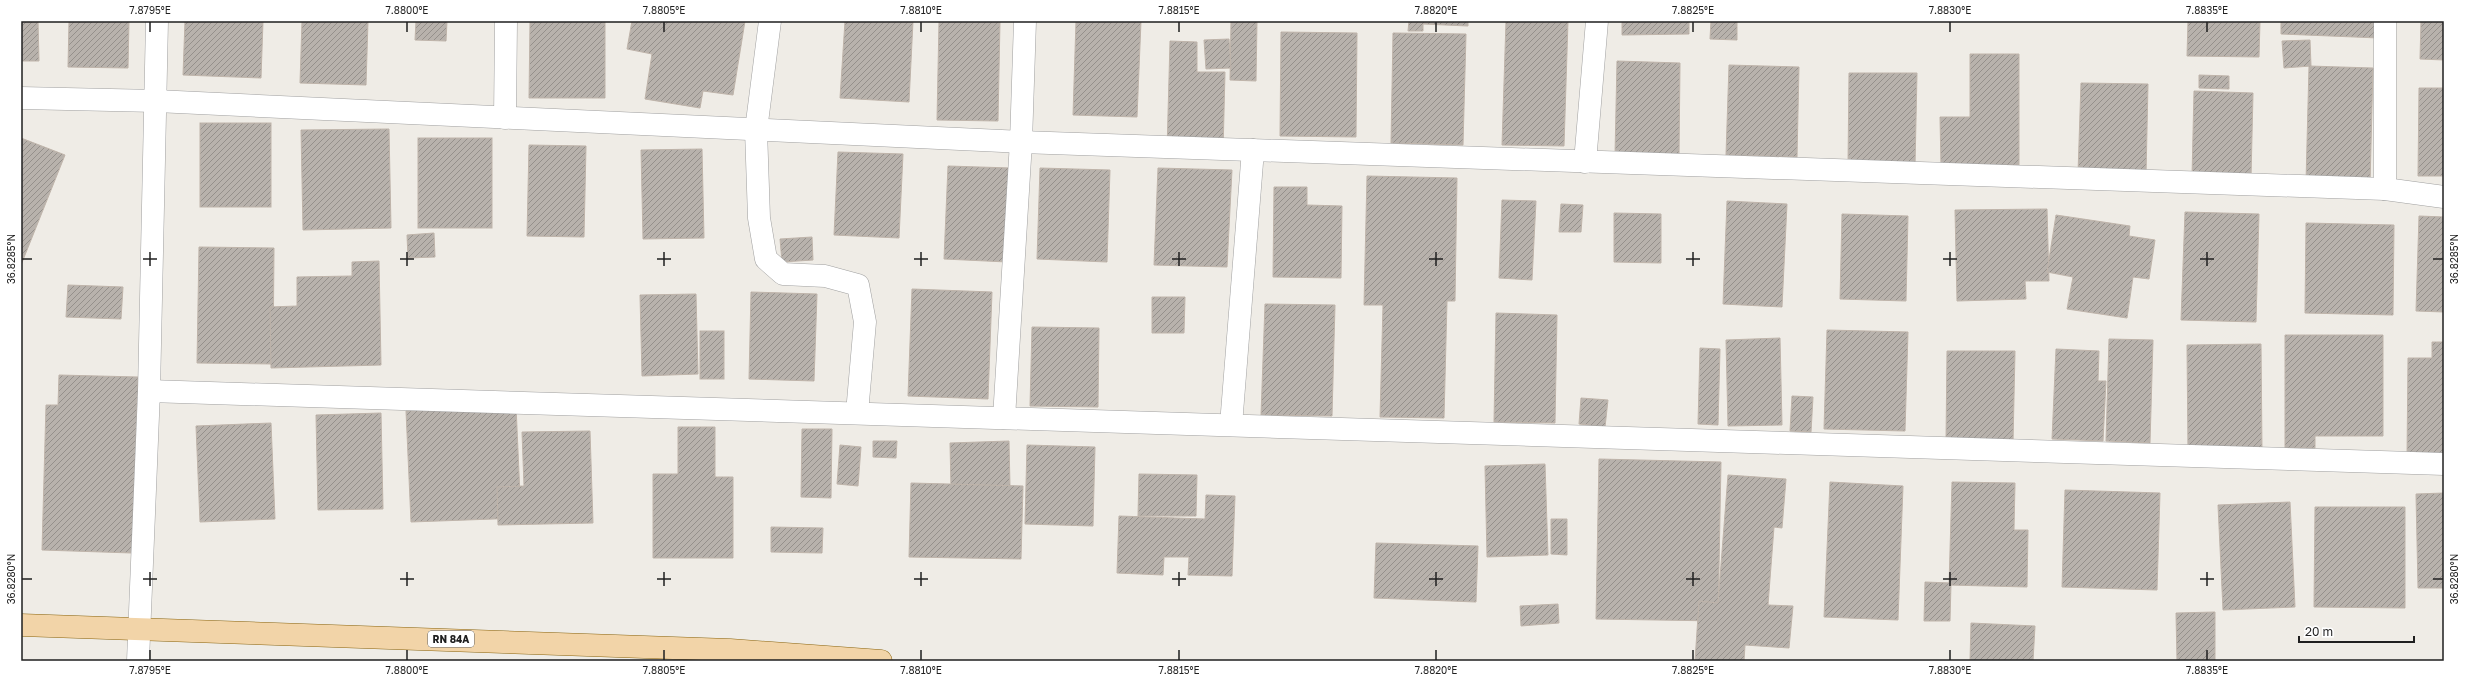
<svg xmlns="http://www.w3.org/2000/svg" width="2465" height="682" viewBox="0 0 2465 682" font-family="'Golos Text',sans-serif">
<defs>
<pattern id="building-hatch" width="6" height="6" patternUnits="userSpaceOnUse"><rect width="6" height="6" fill="#b8b2ac"/><path d="M-1 1l2-2M0 6l6-6M5 7l2-2" fill="none" stroke="#95908b"/></pattern>
</defs>
<rect width="100%" height="100%" fill="#efece6"/>
<g fill="url(#building-hatch)" stroke="#bfb4aa">
<path d="M21,21H38L39,61H21Z"/>
<path d="M69,21H129L128,68L68,67Z"/>
<path d="M185,21H263L261,78L183,75Z"/>
<path d="M302,21H368L366,85L300,83Z"/>
<path d="M416,21H447L446,41L415,40Z"/>
<path d="M530,21H605V98H529Z"/>
<path d="M632,21H745L733,95L703,91L700,108L645,99L652,54L627,49Z"/>
<path d="M845,21H913L909,102L840,98Z"/>
<path d="M939,21H1000L998,121L937,120Z"/>
<path d="M1076,21H1141L1137,117L1073,115Z"/>
<path d="M1231,21H1257L1256,81L1230,80Z"/>
<path d="M1409,21H1468V26L1423,24V31H1408Z"/>
<path d="M1506,21H1568L1564,146L1502,145Z"/>
<path d="M1622,21H1689V34L1622,35Z"/>
<path d="M1711,21H1737V40L1710,39Z"/>
<path d="M2188,21H2260L2259,57L2187,56Z"/>
<path d="M2281,21H2380L2379,38L2281,34Z"/>
<path d="M2421,21H2444V60L2420,59Z"/>
<path d="M1281,32L1357,33L1356,137L1280,136Z"/>
<path d="M1393,33L1466,34L1463,145L1391,143Z"/>
<path d="M1229,39L1231,68L1206,69L1204,40Z"/>
<path d="M2310,40L2311,66L2284,68L2282,41Z"/>
<path d="M1170,41L1197,42V72H1225L1223,152L1167,151Z"/>
<path d="M1970,54H2019V165L1941,166L1940,117H1970Z"/>
<path d="M1617,61L1680,63L1679,156L1615,155Z"/>
<path d="M1729,65L1799,67L1797,157L1726,155Z"/>
<path d="M2309,66L2373,68L2370,184L2306,182Z"/>
<path d="M1849,73H1917L1915,166L1848,165Z"/>
<path d="M2199,75L2229,76V89L2199,88Z"/>
<path d="M2081,83L2148,84L2146,175L2078,173Z"/>
<path d="M2419,88H2444V176H2418Z"/>
<path d="M2194,91L2253,93L2251,178L2192,177Z"/>
<rect x="200" y="123" width="71" height="84"/>
<path d="M389,129L391,228L303,230L301,130Z"/>
<path d="M21,138L65,155L21,265Z"/>
<rect x="418" y="138" width="74" height="90"/>
<path d="M529,145L586,146L584,237L527,236Z"/>
<path d="M702,149L704,238L643,239L641,150Z"/>
<path d="M838,152L903,154L899,238L834,235Z"/>
<path d="M948,166L1011,168L1007,262L944,259Z"/>
<path d="M1040,168L1110,170L1107,262L1037,259Z"/>
<path d="M1158,168L1232,170L1227,267L1154,265Z"/>
<path d="M1367,176L1457,178L1455,301H1447L1444,418L1380,417L1383,305H1364Z"/>
<path d="M1274,187H1307V205L1342,206L1341,278L1273,277Z"/>
<path d="M1502,200L1536,201L1532,280L1499,278Z"/>
<path d="M1727,201L1787,204L1782,307L1723,304Z"/>
<path d="M1561,204L1583,205L1581,232H1559Z"/>
<path d="M2047,209L2049,281H2025L2026,299L1957,301L1955,210Z"/>
<path d="M2185,212L2259,214L2256,322L2181,320Z"/>
<path d="M1614,213L1661,214V263L1614,262Z"/>
<path d="M1842,214L1908,216L1906,301L1840,299Z"/>
<path d="M2056,215L2130,226L2129,236L2155,240L2149,279L2133,277L2127,318L2067,309L2073,277L2047,272Z"/>
<path d="M2419,216L2444,217V312L2416,311Z"/>
<path d="M2306,223L2394,225L2393,315L2305,313Z"/>
<path d="M434,233L435,257L408,258L407,235Z"/>
<path d="M812,237L813,260L782,262L780,239Z"/>
<path d="M199,247L274,248L273,364L197,363Z"/>
<path d="M379,261L381,365L271,368L270,307L297,306V277L352,276V262Z"/>
<path d="M68,285L123,287L121,319L66,317Z"/>
<path d="M912,289L992,292L988,399L908,396Z"/>
<path d="M751,292L817,294L814,381L749,379Z"/>
<path d="M696,294L698,374L642,376L640,295Z"/>
<path d="M1152,297H1185L1184,333H1152Z"/>
<path d="M1265,304L1335,305L1332,416L1261,415Z"/>
<path d="M1496,313L1557,315L1555,423L1494,422Z"/>
<path d="M1032,327L1099,328L1098,407L1030,406Z"/>
<path d="M1827,330L1908,332L1905,431L1824,429Z"/>
<rect x="700" y="331" width="24" height="48"/>
<path d="M2285,335H2383V436H2315V448H2285Z"/>
<path d="M1780,338L1782,425L1728,426L1726,340Z"/>
<path d="M2109,339L2153,340L2150,443L2106,441Z"/>
<path d="M2432,342H2444V459L2407,458L2408,358H2432Z"/>
<path d="M2261,344L2262,452H2188L2187,345Z"/>
<path d="M1700,348L1720,349L1718,425L1698,424Z"/>
<path d="M2056,349L2099,351L2098,381H2106L2103,441L2052,439Z"/>
<path d="M1947,351H2015L2013,443L1946,442Z"/>
<path d="M59,375L138,377L132,553L42,550L46,405H58Z"/>
<path d="M1792,396L1813,397L1811,432L1790,431Z"/>
<path d="M1581,398L1608,400L1605,427L1579,424Z"/>
<path d="M516,406L521,518L411,522L406,411Z"/>
<path d="M381,413L383,509L318,510L316,415Z"/>
<path d="M271,423L275,519L200,522L196,426Z"/>
<path d="M678,427H715V477H733V558H653V474H678Z"/>
<path d="M802,429H832L831,498L801,497Z"/>
<path d="M590,431L593,523L498,525L497,487L524,486L522,432Z"/>
<path d="M873,441H897L896,458L873,457Z"/>
<path d="M1009,441L1010,487L951,488L950,443Z"/>
<path d="M840,445L861,447L858,486L837,484Z"/>
<path d="M1027,445L1095,447L1093,526L1025,524Z"/>
<path d="M1599,459L1721,462L1718,621L1596,619Z"/>
<path d="M1545,464L1548,555L1487,557L1485,466Z"/>
<path d="M1139,474L1197,475L1196,516H1138Z"/>
<path d="M1728,475L1786,479L1782,528L1774,527L1768,605L1793,606L1789,648L1745,645L1744,661H1695L1699,601L1718,603Z"/>
<path d="M1830,482L1903,486L1898,620L1824,617Z"/>
<path d="M1952,482L2015,483L2014,530H2028L2027,587L1949,585Z"/>
<path d="M911,483L1023,486L1021,559L909,557Z"/>
<path d="M2065,490L2160,493L2157,590L2062,587Z"/>
<path d="M2444,493V588H2418L2416,494Z"/>
<path d="M1206,495L1235,496L1232,576L1188,575L1189,557H1164L1163,575L1117,573L1119,516L1205,519Z"/>
<path d="M2290,502L2295,607L2223,610L2218,505Z"/>
<path d="M2315,507H2405V608L2314,607Z"/>
<path d="M1551,519H1567V555L1551,554Z"/>
<path d="M771,527L823,528L822,553L771,552Z"/>
<path d="M1376,543L1478,546L1476,602L1374,598Z"/>
<path d="M1925,582L1951,583L1950,621H1924Z"/>
<path d="M1558,604L1559,623L1521,626L1520,606Z"/>
<path d="M2215,612V661H2177L2176,613Z"/>
<path d="M1971,623L2035,626L2033,661H1970Z"/>
</g>
<g fill="none" stroke-linecap="round" stroke-linejoin="round">
<g stroke="#a0a0a0" stroke-width="23">
<g id="street">
<path d="M770,21L756,130L759,218L766,259L783,274L825,276L858,285L865,322L857,413"/>
<path d="M2385,21V189"/>
<path d="M21,98L156,101L1021,142L2385,189L2444,197"/>
<path d="M505,118L506,21"/>
<path d="M1585,162L1597,21"/>
<path d="M149,391L2444,464"/>
<path d="M1004,418L1021,142L1025,21"/>
<path d="M1231,425L1253,150"/>
<path d="M138,661L149,391L157,21"/>
</g>
</g>
<g stroke="#8a6510" stroke-width="23">
<path id="primary" d="M21,625L730,650L881,661"/>
</g>
<use href="#street" stroke="#fff" stroke-width="22"/>
<use href="#primary" stroke="#f2d4a8" stroke-width="22"/>
</g>
<path fill="none" stroke="#1f1f1f" stroke-width="1.5" d="M150,22V32M407,22V32M664,22V32M921,22V32M1179,22V32M1436,22V32M1693,22V32M1950,22V32M2207,22V32M150,252V266M407,252V266M664,252V266M921,252V266M1179,252V266M1436,252V266M1693,252V266M1950,252V266M2207,252V266M22,259H32M143,259H157M400,259H414M657,259H671M914,259H928M1172,259H1186M1429,259H1443M1686,259H1700M1943,259H1957M2200,259H2214M2433,259H2443M150,572V586M407,572V586M664,572V586M921,572V586M1179,572V586M1436,572V586M1693,572V586M1950,572V586M2207,572V586M22,579H32M143,579H157M400,579H414M657,579H671M914,579H928M1172,579H1186M1429,579H1443M1686,579H1700M1943,579H1957M2200,579H2214M2433,579H2443M150,650V660M407,650V660M664,650V660M921,650V660M1179,650V660M1436,650V660M1693,650V660M1950,650V660M2207,650V660"/>
<g text-anchor="middle" dominant-baseline="central" stroke-width="4" stroke-linejoin="round" paint-order="stroke">
<rect fill="#fff" stroke="#626262" stroke-width="1" x="428" y="631" width="46" height="16" rx="3"/>
<g font-size="10" font-weight="bold" fill="#1f1f1f">
<text x="451" y="639">RN 84A</text>
</g>
</g>
<rect width="2465" height="682" fill="none" stroke="#ffffff" stroke-width="44"/>
<path d="M2299 636v6h115v-6" fill="none" stroke="#1f1f1f" stroke-width="2"/>
<text x="2305" y="636" font-size="12" fill="#1f1f1f" stroke="#ffffff" stroke-width="3" paint-order="stroke">20 m</text>
<rect x="22" y="22" width="2421" height="638" fill="none" stroke="#1f1f1f" stroke-width="1.5"/>
<g font-size="10" text-anchor="middle" fill="#1f1f1f">
<text x="150" y="14">7.8795°E</text>
<text x="407" y="14">7.8800°E</text>
<text x="664" y="14">7.8805°E</text>
<text x="921" y="14">7.8810°E</text>
<text x="1179" y="14">7.8815°E</text>
<text x="1436" y="14">7.8820°E</text>
<text x="1693" y="14">7.8825°E</text>
<text x="1950" y="14">7.8830°E</text>
<text x="2207" y="14">7.8835°E</text>
<text transform="translate(11 259) rotate(-90)" y="4">36.8285°N</text>
<text transform="translate(2454 259) rotate(-90)" y="4">36.8285°N</text>
<text transform="translate(11 579) rotate(-90)" y="4">36.8280°N</text>
<text transform="translate(2454 579) rotate(-90)" y="4">36.8280°N</text>
<text x="150" y="674">7.8795°E</text>
<text x="407" y="674">7.8800°E</text>
<text x="664" y="674">7.8805°E</text>
<text x="921" y="674">7.8810°E</text>
<text x="1179" y="674">7.8815°E</text>
<text x="1436" y="674">7.8820°E</text>
<text x="1693" y="674">7.8825°E</text>
<text x="1950" y="674">7.8830°E</text>
<text x="2207" y="674">7.8835°E</text>
</g>
</svg>
